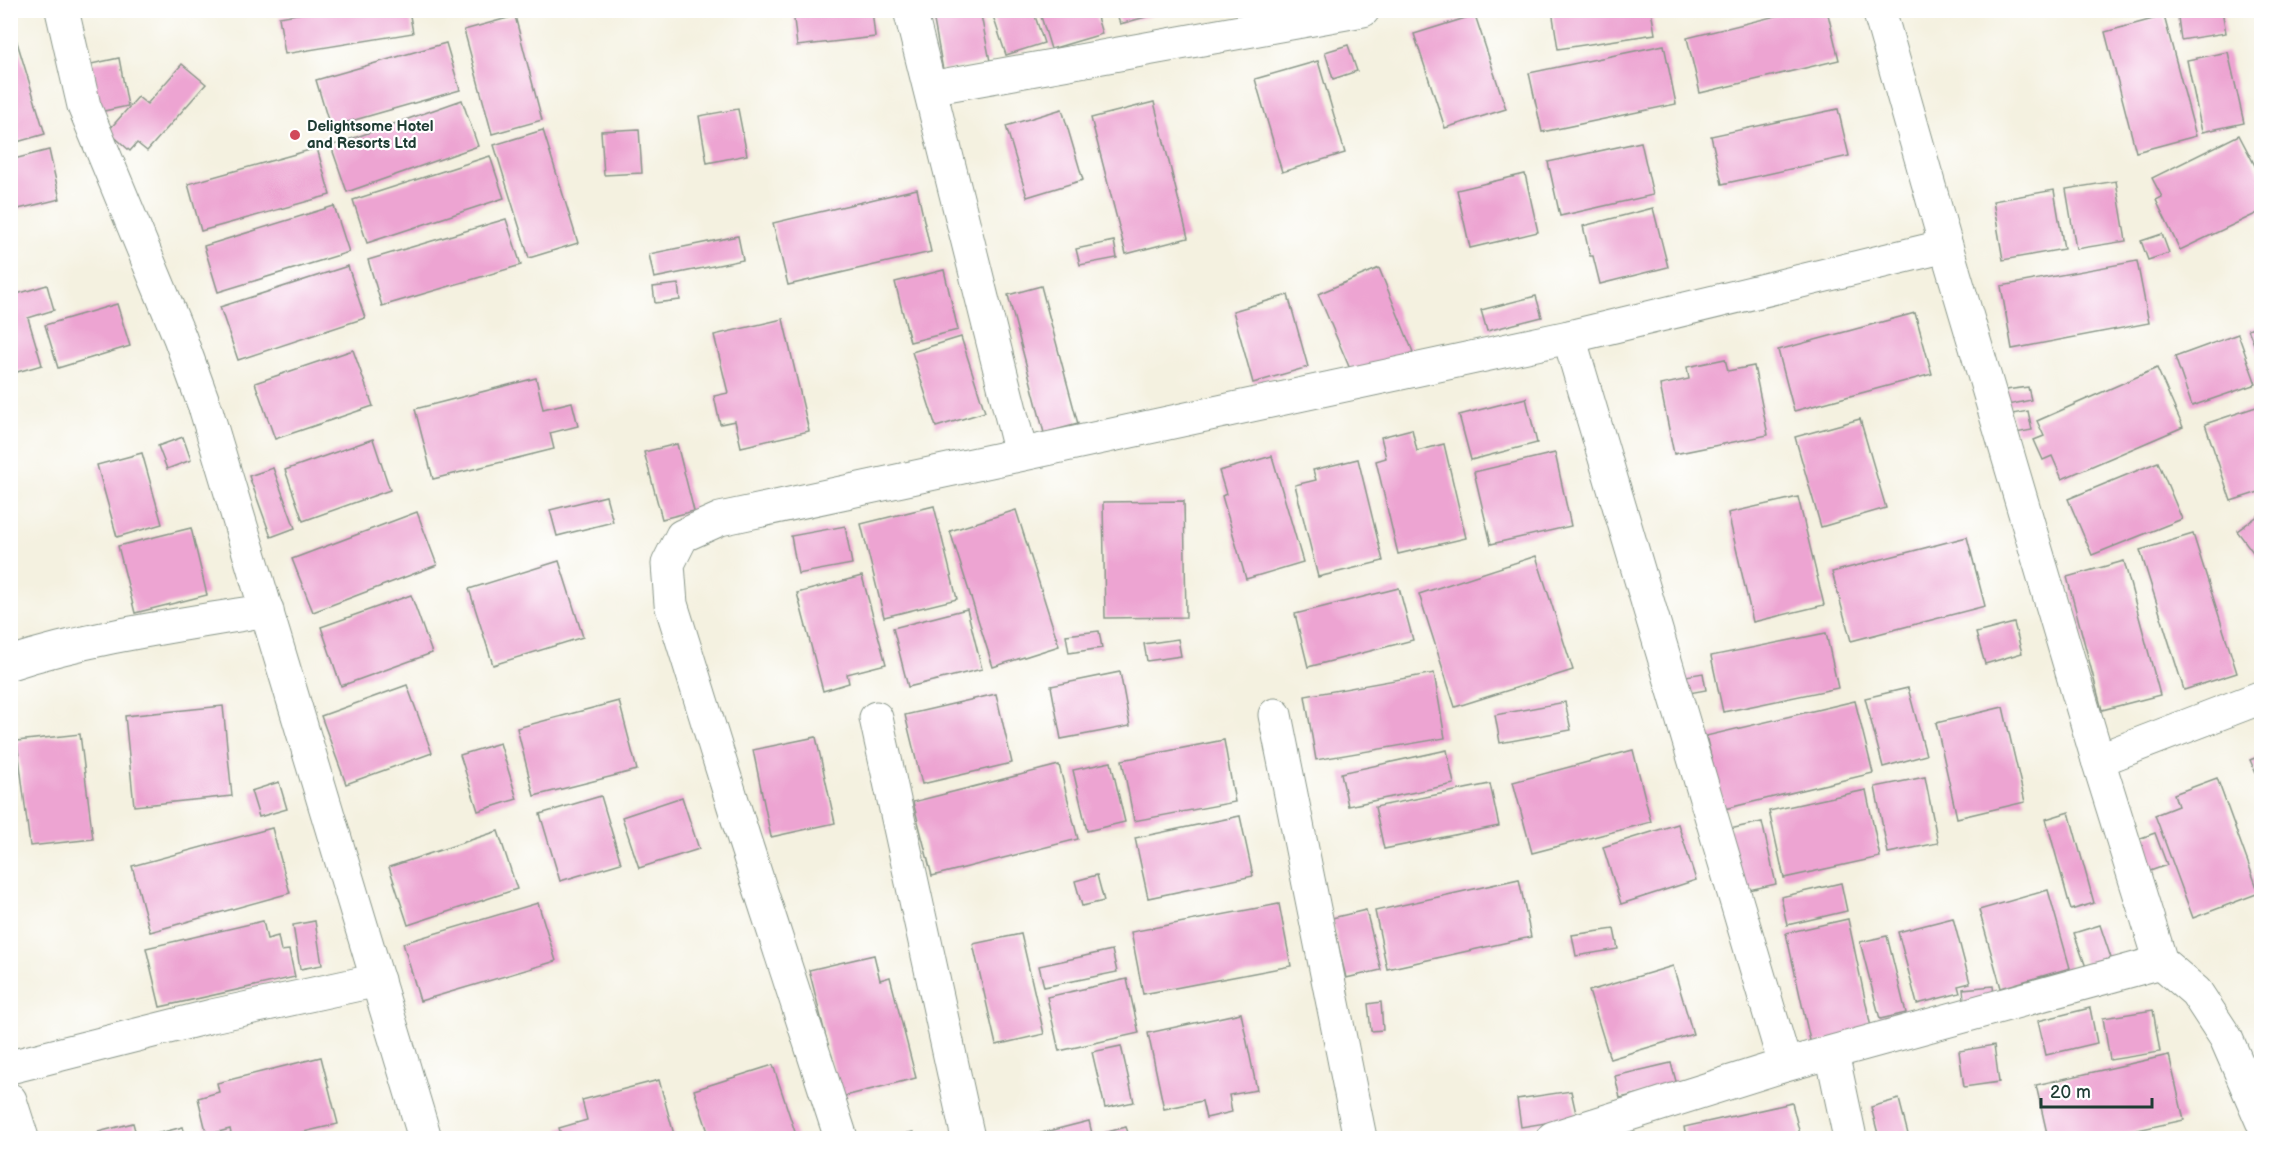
<svg xmlns="http://www.w3.org/2000/svg" width="2272" height="1149" viewBox="0 0 2272 1149" font-family="'Balsamiq Sans',sans-serif">
<rect width="100%" height="100%" fill="#fff"/>
<filter id="ink" filterUnits="userSpaceOnUse"><feTurbulence type="fractalNoise" baseFrequency=".0167" numOctaves="2"/><feDisplacementMap in="SourceGraphic" scale="12" xChannelSelector="R" yChannelSelector="G"/><feConvolveMatrix kernelMatrix="1 2 1 2 8 2 1 2 1" color-interpolation-filters="sRGB"/></filter>
<filter id="wash" filterUnits="userSpaceOnUse"><feTurbulence type="fractalNoise" baseFrequency=".008" numOctaves="4" result="noise"/><feDisplacementMap in="SourceGraphic" scale="24" xChannelSelector="R" yChannelSelector="G"/><feGaussianBlur stdDeviation="1.35" result="paint"/><feColorMatrix in="noise" values="0 0 0 0 0 0 0 0 0 0 0 0 0 0 0 0 0 1.4 0 .05"/><feComposite in="paint" operator="in"/></filter>
<g filter="url(#wash)">
<rect width="100%" height="100%" fill="#f4f1e0"/>
<g id="blocks">
<g fill="#eda4d2">
<path d="M320,10H409L413,33L285,54L279,17Z"/>
<path d="M793,10H872L875,37L797,46Z"/>
<path d="M932,10H980L990,61L943,70Z"/>
<path d="M991,10H1033L1044,43L1006,55Z"/>
<path d="M1039,10H1095L1102,34L1051,49Z"/>
<path d="M1116,10H1168V11L1120,24Z"/>
<path d="M1552,10H1651L1655,34L1558,49Z"/>
<path d="M1800,10H1827L1839,60L1700,93L1687,38Z"/>
<path d="M2177,10H2222L2226,33L2181,40Z"/>
<path d="M1475,15L1506,109L1445,128L1414,34Z"/>
<path d="M515,16L542,120L492,134L464,30Z"/>
<path d="M2164,16L2196,136L2136,152L2105,32Z"/>
<path d="M10,19L45,134L10,144Z"/>
<path d="M446,43L460,90L330,127L316,80Z"/>
<path d="M1348,45L1357,71L1333,79L1325,52Z"/>
<path d="M1664,45L1676,104L1542,132L1529,73Z"/>
<path d="M2228,52L2244,123L2202,132L2187,60Z"/>
<path d="M119,58L128,106L99,112L91,64Z"/>
<path d="M1318,61L1345,153L1282,172L1255,79Z"/>
<path d="M182,64L206,84L147,151L137,143L130,151L108,131L138,97L147,104Z"/>
<path d="M462,100L478,146L347,192L331,146Z"/>
<path d="M1154,102L1188,238L1126,254L1091,118Z"/>
<path d="M738,109L747,155L707,163L699,116Z"/>
<path d="M1062,109L1083,180L1027,197L1006,126Z"/>
<path d="M1838,109L1849,156L1722,184L1711,136Z"/>
<path d="M639,129L642,173L604,175L601,131Z"/>
<path d="M543,130L578,243L529,258L494,145Z"/>
<path d="M2239,135L2262,179V211L2180,250L2156,200L2162,197L2152,178Z"/>
<path d="M1641,142L1653,195L1560,216L1548,162Z"/>
<path d="M317,148L330,195L201,231L188,184Z"/>
<path d="M49,150L60,199L10,211V160Z"/>
<path d="M490,156L504,198L367,243L353,200Z"/>
<path d="M1525,174L1538,232L1470,248L1457,190Z"/>
<path d="M2116,181L2126,241L2076,249L2066,189Z"/>
<path d="M917,189L931,252L788,285L773,223Z"/>
<path d="M2054,190L2064,249L2003,260L1993,201Z"/>
<path d="M334,206L349,252L218,292L204,246Z"/>
<path d="M1653,208L1668,267L1600,284L1593,256H1590L1583,226Z"/>
<path d="M506,219L521,265L382,306L368,260Z"/>
<path d="M2162,234L2169,253L2148,260L2141,241Z"/>
<path d="M738,236L743,260L654,278L649,254Z"/>
<path d="M1114,241L1117,258L1080,265L1076,249Z"/>
<path d="M2137,261L2149,323L2012,349L2001,286Z"/>
<path d="M348,266L365,318L238,360L220,307Z"/>
<path d="M1379,268L1413,352L1353,376L1318,294Z"/>
<path d="M944,270L958,330L910,342L895,282Z"/>
<path d="M678,284L680,300L655,303L653,287Z"/>
<path d="M47,285L54,310L28,318L42,365L10,374V296Z"/>
<path d="M1041,286L1078,424L1044,433L1008,295Z"/>
<path d="M1288,295L1308,367L1253,383L1233,311Z"/>
<path d="M1536,296L1542,317L1487,331L1481,310Z"/>
<path d="M117,304L130,346L58,368L45,325Z"/>
<path d="M1915,313L1932,374L1794,411L1778,350Z"/>
<path d="M783,319L809,431L741,447L735,421L720,424L714,396L728,393L714,335Z"/>
<path d="M2262,324V362H2261L2248,329Z"/>
<path d="M2238,334L2256,384L2192,406L2175,357Z"/>
<path d="M961,337L985,412L936,427L912,352Z"/>
<path d="M353,350L373,406L275,439L255,383Z"/>
<path d="M1725,359L1728,371L1754,366L1768,435L1674,454L1660,385L1689,379L1687,367Z"/>
<path d="M2157,368L2183,427L2062,479L2052,456L2043,460L2034,440L2044,436L2037,421Z"/>
<path d="M536,378L543,409L572,402L578,426L550,433L554,449L433,479L415,409Z"/>
<path d="M2028,387L2031,400L2008,405L2006,390Z"/>
<path d="M1526,398L1537,443L1471,460L1459,415Z"/>
<path d="M2262,405V491L2231,501L2205,424Z"/>
<path d="M2028,411L2032,430L2016,433L2012,414Z"/>
<path d="M1860,419L1886,508L1821,527L1795,437Z"/>
<path d="M1412,429L1417,451L1444,444L1466,538L1398,554L1376,461L1386,458L1381,437Z"/>
<path d="M183,437L191,460L167,469L158,446Z"/>
<path d="M373,439L390,490L303,521L285,470Z"/>
<path d="M677,444L694,511L662,519L644,452Z"/>
<path d="M142,453L162,524L117,537L97,465Z"/>
<path d="M1555,453L1571,526L1491,544L1474,472Z"/>
<path d="M1272,456L1303,562L1246,579L1222,496L1226,494L1219,471Z"/>
<path d="M1358,459L1383,561L1318,577L1295,485L1316,480L1313,470Z"/>
<path d="M2158,462L2182,519L2092,555L2068,499Z"/>
<path d="M273,468L295,528L271,537L249,476Z"/>
<path d="M606,496L613,522L557,536L550,510Z"/>
<path d="M1798,497L1824,605L1753,622L1728,513Z"/>
<path d="M1184,501L1186,617L1105,618L1103,502Z"/>
<path d="M934,506L957,599L884,617L861,524Z"/>
<path d="M1016,510L1059,646L993,667L950,531Z"/>
<path d="M417,512L437,565L313,612L292,559Z"/>
<path d="M2262,513V564L2237,531Z"/>
<path d="M845,526L852,564L798,574L791,536Z"/>
<path d="M191,528L207,595L135,613L118,546Z"/>
<path d="M2193,534L2237,673L2184,690L2140,550Z"/>
<path d="M1967,537L1985,606L1851,641L1832,572Z"/>
<path d="M1536,556L1573,670L1455,707L1419,594Z"/>
<path d="M559,561L583,637L493,665L469,589Z"/>
<path d="M2124,561L2160,695L2102,710L2067,577Z"/>
<path d="M862,576L886,664L847,674L849,683L823,691L797,593Z"/>
<path d="M1399,588L1413,640L1308,667L1295,614Z"/>
<path d="M411,595L432,653L341,686L321,627Z"/>
<path d="M967,609L982,669L908,687L893,628Z"/>
<path d="M2014,623L2022,653L1985,664L1976,633Z"/>
<path d="M1099,631L1102,648L1069,653L1066,635Z"/>
<path d="M1826,633L1838,688L1723,712L1711,656Z"/>
<path d="M1178,639L1181,656L1147,661L1144,644Z"/>
<path d="M1120,672L1130,726L1061,739L1051,686Z"/>
<path d="M1434,673L1445,738L1316,760L1305,696Z"/>
<path d="M1703,673L1706,690L1684,694L1680,677Z"/>
<path d="M407,685L432,753L346,784L321,716Z"/>
<path d="M1908,688L1926,755L1883,767L1865,698Z"/>
<path d="M996,694L1012,763L922,784L905,715Z"/>
<path d="M619,701L637,770L534,796L517,728Z"/>
<path d="M1855,701L1873,773L1724,809L1706,736Z"/>
<path d="M1565,702L1571,730L1500,743L1495,715Z"/>
<path d="M223,706L232,796L134,806L125,716Z"/>
<path d="M2003,707L2025,802L1957,818L1936,723Z"/>
<path d="M80,734L93,839L30,846L17,741Z"/>
<path d="M816,737L835,823L771,837L753,750Z"/>
<path d="M1224,740L1235,802L1134,821L1122,760Z"/>
<path d="M500,743L517,799L478,811L460,755Z"/>
<path d="M1447,750L1454,784L1348,806L1341,773Z"/>
<path d="M1633,750L1651,822L1532,853L1513,782Z"/>
<path d="M2262,755V787L2250,760Z"/>
<path d="M1111,762L1125,822L1087,831L1073,770Z"/>
<path d="M1059,765L1078,839L932,876L913,802Z"/>
<path d="M1925,777L1938,843L1888,853L1875,787Z"/>
<path d="M2217,778L2259,893L2193,918L2155,815L2178,806L2174,794Z"/>
<path d="M279,782L287,809L259,817L251,791Z"/>
<path d="M1490,784L1499,826L1384,849L1375,807Z"/>
<path d="M1866,790L1880,857L1784,878L1769,811Z"/>
<path d="M601,796L621,863L560,881L540,814Z"/>
<path d="M682,797L699,849L639,868L622,817Z"/>
<path d="M2069,812L2094,903L2071,910L2046,819Z"/>
<path d="M1240,816L1253,876L1148,898L1135,838Z"/>
<path d="M1762,822L1776,884L1740,892L1725,830Z"/>
<path d="M1678,824L1696,880L1621,904L1603,847Z"/>
<path d="M272,828L290,893L150,932L132,866Z"/>
<path d="M498,831L517,889L408,925L389,867Z"/>
<path d="M2155,833L2167,865L2150,871L2138,839Z"/>
<path d="M1097,875L1104,901L1082,906L1075,881Z"/>
<path d="M1519,879L1531,937L1387,969L1375,911Z"/>
<path d="M1841,883L1847,911L1787,925L1781,897Z"/>
<path d="M2048,890L2070,968L2001,988L1979,910Z"/>
<path d="M538,903L556,961L420,1001L403,943Z"/>
<path d="M1279,904L1291,966L1143,994L1131,932Z"/>
<path d="M1366,910L1381,970L1346,978L1332,918Z"/>
<path d="M1953,918L1970,983L1958,986L1960,993L1917,1004L1898,932Z"/>
<path d="M1848,919L1872,1032L1811,1045L1786,933Z"/>
<path d="M263,921L267,939L278,936L281,951L289,950L295,977L160,1007L146,948Z"/>
<path d="M315,921L322,965L300,969L293,925Z"/>
<path d="M2100,925L2113,964L2088,973L2074,933Z"/>
<path d="M1614,929L1618,949L1576,956L1572,935Z"/>
<path d="M1021,934L1044,1034L996,1045L973,944Z"/>
<path d="M1887,936L1906,1013L1880,1019L1860,942Z"/>
<path d="M1112,950L1117,972L1044,987L1039,966Z"/>
<path d="M874,955L880,980L890,977L916,1078L841,1097L809,970Z"/>
<path d="M1673,966L1693,1034L1610,1059L1589,991Z"/>
<path d="M1127,979L1139,1033L1059,1051L1047,997Z"/>
<path d="M1993,986L1995,1005L1965,1009L1963,989Z"/>
<path d="M1381,1002L1383,1030L1371,1031L1368,1004Z"/>
<path d="M2090,1008L2097,1043L2046,1055L2038,1021Z"/>
<path d="M2153,1010L2160,1052L2110,1060L2103,1018Z"/>
<path d="M1241,1013L1257,1090L1229,1095L1232,1112L1206,1118L1202,1101L1164,1109L1148,1033Z"/>
<path d="M1994,1045L1999,1082L1964,1087L1959,1051Z"/>
<path d="M1121,1046L1134,1102L1105,1108L1092,1052Z"/>
<path d="M2169,1055L2184,1120L2101,1138H2048L2036,1085Z"/>
<path d="M321,1057L338,1124L278,1138H232L230,1129L207,1135L198,1098L219,1092L217,1083Z"/>
<path d="M1671,1063L1677,1085L1620,1098L1615,1076Z"/>
<path d="M773,1065L797,1138H710L694,1090Z"/>
<path d="M659,1080L675,1138H562L559,1128L587,1120L582,1100Z"/>
<path d="M1571,1091L1577,1118L1521,1127L1517,1099Z"/>
<path d="M1899,1099L1909,1138H1879L1871,1107Z"/>
<path d="M1792,1103L1801,1138H1686L1684,1127Z"/>
<path d="M1089,1121L1093,1138H1031L1030,1136Z"/>
<path d="M133,1123L137,1138H100L98,1132Z"/>
<path d="M183,1127L186,1138H140Z"/>
<path d="M1126,1127L1130,1138H1106L1104,1133Z"/>
<path d="M913,1132L914,1138H888Z"/>
</g>
</g>
</g>
<g filter="url(#ink)">
<use href="#blocks" fill-opacity="0" stroke="#8a978a" stroke-width="1.5"/>
<g fill="none" stroke-linecap="round" stroke-linejoin="round">
<g stroke="#8a978a" stroke-width="35">
<g id="street">
<path d="M62,10L84,106L180,338L206,410L425,1138"/>
<path d="M910,10L1021,454"/>
<path d="M1879,10L1946,246L2098,760L2161,962L2196,992L2226,1038L2262,1121"/>
<path d="M930,88L1363,10"/>
<path d="M1569,337L1785,1065"/>
<path d="M10,663C93,636 181,625 267,610"/>
<path d="M1275,715L1360,1138"/>
<path d="M876,718L968,1138"/>
<path d="M2098,760L2262,697"/>
<path d="M1832,1053L1850,1138"/>
<path d="M10,1067L212,1016L378,980"/>
<path d="M10,1100L22,1138"/>
<path d="M841,1138L744,839L671,604L668,564L682,536L720,519L1569,337L1946,246"/>
<path d="M1553,1138L1785,1065L2161,962"/>
</g>
</g>
<use href="#street" stroke="#fff" stroke-width="33"/>
</g>
</g>
<circle fill="#d1495b" stroke="#fff" stroke-width="2" cx="295" cy="135" r="6"/>
<g text-anchor="middle" dominant-baseline="central" stroke-width="4.5" stroke-linejoin="round" paint-order="stroke">
<g font-size="15" font-weight="bold" fill="#1f3d34" stroke="#fff" text-anchor="start">
<text x="307" y="126">Delightsome Hotel<tspan x="307" dy="17">and Resorts Ltd</tspan></text>
</g>
</g>
<rect width="2272" height="1149" fill="none" stroke="#fff" stroke-width="36"/>
<path d="M2041 1098v9h111v-9" fill="none" stroke="#1f3d34" stroke-width="3"/>
<text x="2050" y="1098" font-size="18" fill="#1f3d34" stroke="#ffffff" stroke-width="4.5" paint-order="stroke">20 m</text>
</svg>
